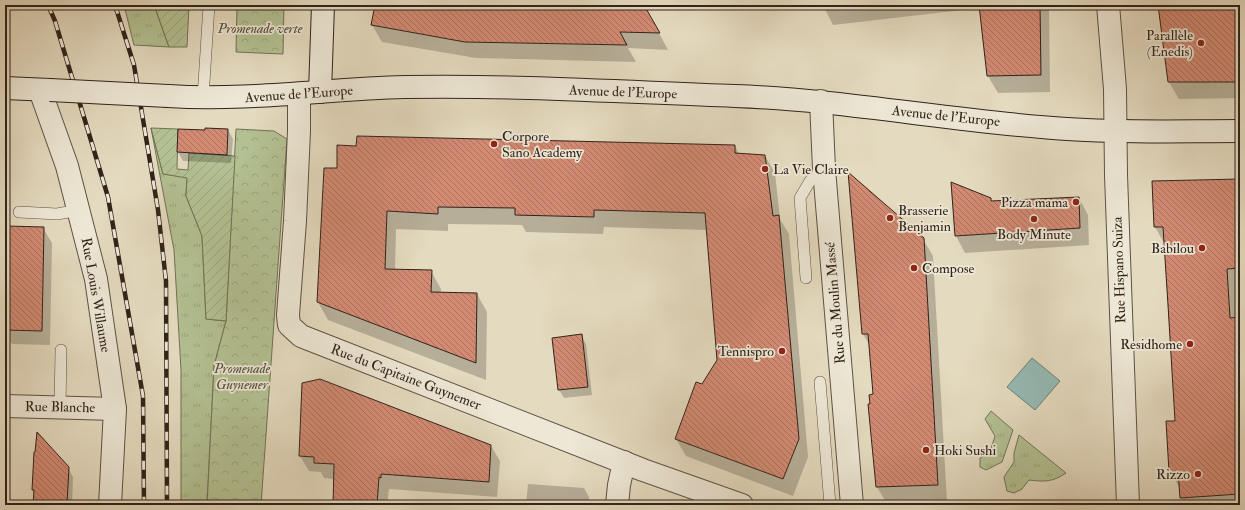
<svg xmlns="http://www.w3.org/2000/svg" width="1245" height="510" viewBox="0 0 1245 510" font-family="'IM FELL Double Pica',serif">
<defs>
<pattern id="grass-tufts" width="24" height="20" patternUnits="userSpaceOnUse"><rect width="24" height="20" fill="#b3c092"/><path d="M3 7l-1-3M5 7V3M7 7l1-3M15 17l-1-3M17 17v-4M19 17l1-3" fill="none" stroke="#9aa57d"/></pattern>
<pattern id="park-crowns" width="20" height="18" patternUnits="userSpaceOnUse"><rect width="20" height="18" fill="#b3c092"/><path d="M2 6a3 3 0 1 1 6 0M12 15a3 3 0 1 1 6 0" fill="none" stroke="#9aa57d"/></pattern>
<pattern id="garden-furrows" width="10" height="10" patternUnits="userSpaceOnUse"><rect width="10" height="10" fill="#b3c092"/><path d="M-1 1l2-2M0 10L10 0M9 11l2-2" fill="none" stroke="#9aa57d"/></pattern>
<pattern id="building-back-hatch" width="6" height="6" patternUnits="userSpaceOnUse"><rect width="6" height="6" fill="#d28a73"/><path d="M-1 5l2 2M0 0l6 6M5-1l2 2" fill="none" stroke="#ab705e"/></pattern>
</defs>
<rect width="100%" height="100%" fill="#e4dabf"/>
<filter id="stains"><feTurbulence type="fractalNoise" baseFrequency=".005" numOctaves="4"/><feColorMatrix values="0 0 0 0 .2 0 0 0 0 .09 0 0 0 0 .02 0 0 0 .5 -.17"/></filter>
<radialGradient id="worn" r=".72"><stop offset=".6" stop-color="#630" stop-opacity="0"/><stop offset="1" stop-color="#630" stop-opacity=".3"/></radialGradient>
<g fill="url(#grass-tufts)" stroke="#727256">
<path d="M124,5H154L169,47L134,45Z"/>
<path d="M151,128L163,174L187,177L186,196L202,236L206,319L226,321L214,366L207,505H181V370L174,250Z"/>
<path d="M991,411L1013,430L1002,462L986,470L980,467V458L990,452L995,436L985,419Z"/>
<path d="M1019,435L1066,473C1053,482 1044,482 1029,480L1022,489L1014,493L1007,491L1004,477L1014,462V453Z"/>
</g>
<g fill="url(#park-crowns)" stroke="#727256">
<path d="M237,5H284L283,54L236,52Z"/>
<path d="M236,129L274,131L287,139L261,505H207L214,366L226,321Z"/>
</g>
<g fill="url(#garden-furrows)" stroke="#727256">
<path d="M154,5H189L187,47H169Z"/>
<path d="M151,128L178,129L177,169L188,170L189,153L235,156L226,321L206,319L202,236L186,196L187,178L163,174Z"/>
</g>
<path fill="#95bab5" stroke="#6d7e77" d="M1032,358L1060,381L1035,410L1007,387Z"/>
<g fill="#0003">
<path d="M376,5H644L668,50L628,48L636,62L476,58L382,42L372,25Z"/>
<path d="M823,5H1049L1050,92L998,93L988,76L980,8L833,25Z"/>
<path d="M1159,5H1240V98L1179,99L1169,82Z"/>
<path d="M228,130L233,139L231,163L183,161L178,152Z"/>
<path d="M735,146L739,154L765,156L775,173L780,219L789,234L808,457L793,496L686,456L676,439L702,385L718,361L707,230L604,227L603,234L526,232L522,225L448,224V231L396,229L395,270L431,271L441,289V293L477,294L487,312L486,380L328,320L318,302L325,169Z"/>
<path d="M1240,180V284H1235L1237,318L1240,320V505H1185L1181,498L1179,487L1170,471L1176,422L1164,243L1155,227L1153,182Z"/>
<path d="M952,184L990,199L992,202L1079,198L1088,215L1089,245L965,253L956,236Z"/>
<path d="M7,227L43,228L52,243L50,345L12,344L5,334Z"/>
<path d="M923,239L933,256L947,502L887,504L877,487L869,405H871L874,395L870,346L863,334Z"/>
<path d="M581,335L586,344L592,395L564,398L559,390Z"/>
<path d="M491,446L500,461L497,497L389,489L387,505H333L334,479L324,478L321,472L309,471L300,456Z"/>
<path d="M35,453L68,468L73,477L72,505H33Z"/>
<path d="M528,484L584,488L589,497L588,505H526Z"/>
</g>
<g fill="url(#building-back-hatch)" stroke="#31231a">
<path d="M375,5H644L660,33L620,32L627,45L465,42L371,25Z"/>
<path d="M979,5H1040L1041,75L987,76Z"/>
<path d="M1158,5H1240V82H1168Z"/>
<path d="M205,128L228,129L227,155L177,152L178,129L205,130Z"/>
<path d="M357,136L735,145V153L765,155L773,216L779,215L799,439L783,479L675,439L696,382L702,384L717,360L705,213L594,210V217L515,215V208L438,207V214L387,211L385,269L432,270L431,292L477,293L476,363L317,302L324,168H337V145L356,146Z"/>
<path d="M848,172L924,238L938,485L876,487L868,404H870L869,395L873,394L868,334H862Z"/>
<path d="M1240,179V268L1227,269L1230,318L1240,317V494L1180,498L1178,471L1169,472L1166,421H1175L1168,305L1163,227H1154L1152,181Z"/>
<path d="M951,182L991,198V201L1079,197L1080,228L955,236Z"/>
<path d="M6,226L44,227L42,331L5,330Z"/>
<path d="M582,334L588,387L558,390L552,338Z"/>
<path d="M320,379L491,445L489,482L381,474V478L379,477L377,505H333L334,464L314,463V457L299,456L302,383Z"/>
<path d="M37,432L69,467L67,505H33L34,490H32L34,452H35Z"/>
</g>
<g fill="none" stroke-linecap="round" stroke-linejoin="round">
<g stroke="#5e5143" stroke-width="12">
<g id="lane">
<path d="M203,98L209,5"/>
<path d="M19,212L57,214L79,210"/>
<path d="M806,278L800,198L810,181L824,169"/>
<path d="M820,382L830,505"/>
<path d="M60,408L61,350"/>
</g>
</g>
<g stroke="#5e5143" stroke-width="24">
<g id="street">
<path d="M1108,5L1115,89L1116,175L1128,505"/>
<path d="M40,90L67,166L96,279L115,409L110,505"/>
<path d="M299,94V131L295,221L288,315L289,325L301,336L643,470L742,505"/>
<path d="M821,101L824,169L852,505"/>
<path d="M5,406L115,409"/>
<path d="M617,505L619,485L624,462"/>
</g>
</g>
<g stroke="#31231a" stroke-width="24">
<g id="secondary">
<path d="M5,88L50,90"/>
<path d="M320,92L323,5"/>
<path d="M168,96C248,101 326,89 405,87C515,85 625,92 735,96C846,100 956,122 1067,129C1125,133 1182,131 1240,131"/>
</g>
</g>
<use href="#lane" stroke="#ede7d5" stroke-width="11"/>
<use href="#street" stroke="#ede7d5" stroke-width="22"/>
<use href="#secondary" stroke="#ede7d5" stroke-width="22"/>
<g stroke="#31231a" stroke-width="4.5">
<g id="rail">
<path d="M48,5L55,21L108,197L143,396L144,505"/>
<path d="M115,5L134,65L158,210L166,281L167,505"/>
</g>
</g>
<use href="#rail" stroke="#ede7d5" stroke-width="3" stroke-dasharray="9" stroke-linecap="butt"/>
<g stroke="#31231a" stroke-width="24" stroke-linecap="butt">
<path id="secondary-bridge" d="M50,90L168,96"/>
</g>
<use href="#secondary-bridge" stroke="#ede7d5" stroke-width="22"/>
</g>
<g fill="#8f2418" stroke="#ede7d5" stroke-width="1.5">
<circle cx="1201" cy="43" r="4"/>
<circle cx="494" cy="144" r="4"/>
<circle cx="765" cy="169" r="4"/>
<circle cx="1076" cy="202" r="4"/>
<circle cx="890" cy="218" r="4"/>
<circle cx="1034" cy="219" r="4"/>
<circle cx="1202" cy="248" r="4"/>
<circle cx="914" cy="268" r="4"/>
<circle cx="1190" cy="344" r="4"/>
<circle cx="782" cy="351" r="4"/>
<circle cx="926" cy="450" r="4"/>
<circle cx="1198" cy="474" r="4"/>
</g>
<g text-anchor="middle" dominant-baseline="central" stroke-width="3.5" stroke-linejoin="round" paint-order="stroke">
<g font-size="14" font-style="italic" fill="#524a38" stroke="#ede7d5">
<text x="260" y="28">Promenade verte</text>
<text x="242" y="368">Promenade<tspan x="242" dy="16">Guynemer</tspan></text>
</g>
<g font-size="14" fill="#31231a" stroke="#ede7d5" text-anchor="end">
<text x="1193" y="35">Parallèle<tspan x="1193" dy="16">(Enedis)</tspan></text>
<text x="502" y="136" text-anchor="start">Corpore<tspan x="502" dy="16">Sano Academy</tspan></text>
<text x="773" y="169" text-anchor="start">La Vie Claire</text>
<text x="1068" y="202">Pizza mama</text>
<text x="898" y="210" text-anchor="start">Brasserie<tspan x="898" dy="16">Benjamin</tspan></text>
<text x="1034" y="234" text-anchor="middle">Body Minute</text>
<text x="1194" y="248">Babilou</text>
<text x="922" y="268" text-anchor="start">Compose</text>
<text x="1182" y="344">Residhome</text>
<text x="774" y="351">Tennispro</text>
<text x="934" y="450" text-anchor="start">Hoki Sushi</text>
<text x="1190" y="474">Rizzo</text>
</g>
<g font-size="14" fill="#31231a" stroke="#ede7d5">
<text transform="translate(623 92) rotate(2)">Avenue de l'Europe</text>
<text transform="translate(299 94) rotate(-4)">Avenue de l'Europe</text>
<text transform="translate(946 116) rotate(6)">Avenue de l'Europe</text>
<text transform="translate(1119 270) rotate(-92)">Rue Hispano Suiza</text>
<text transform="translate(96 295) rotate(80)">Rue Louis Willaume</text>
<text transform="translate(835 303) rotate(-95)">Rue du Moulin Massé</text>
<text transform="translate(406 377) rotate(21)">Rue du Capitaine Guynemer</text>
<text transform="translate(60 407) rotate(1)">Rue Blanche</text>
</g>
</g>
<rect width="1245" height="510" fill="none" stroke="#e4dabf" stroke-width="20"/>
<rect x="6" y="6" width="1233" height="498" fill="none" stroke="#31231a" stroke-width="2"/>
<rect x="10" y="10" width="1225" height="490" fill="none" stroke="#31231a"/>
<rect width="100%" height="100%" filter="url(#stains)"/>
<rect width="100%" height="100%" fill="url(#worn)"/>
</svg>
